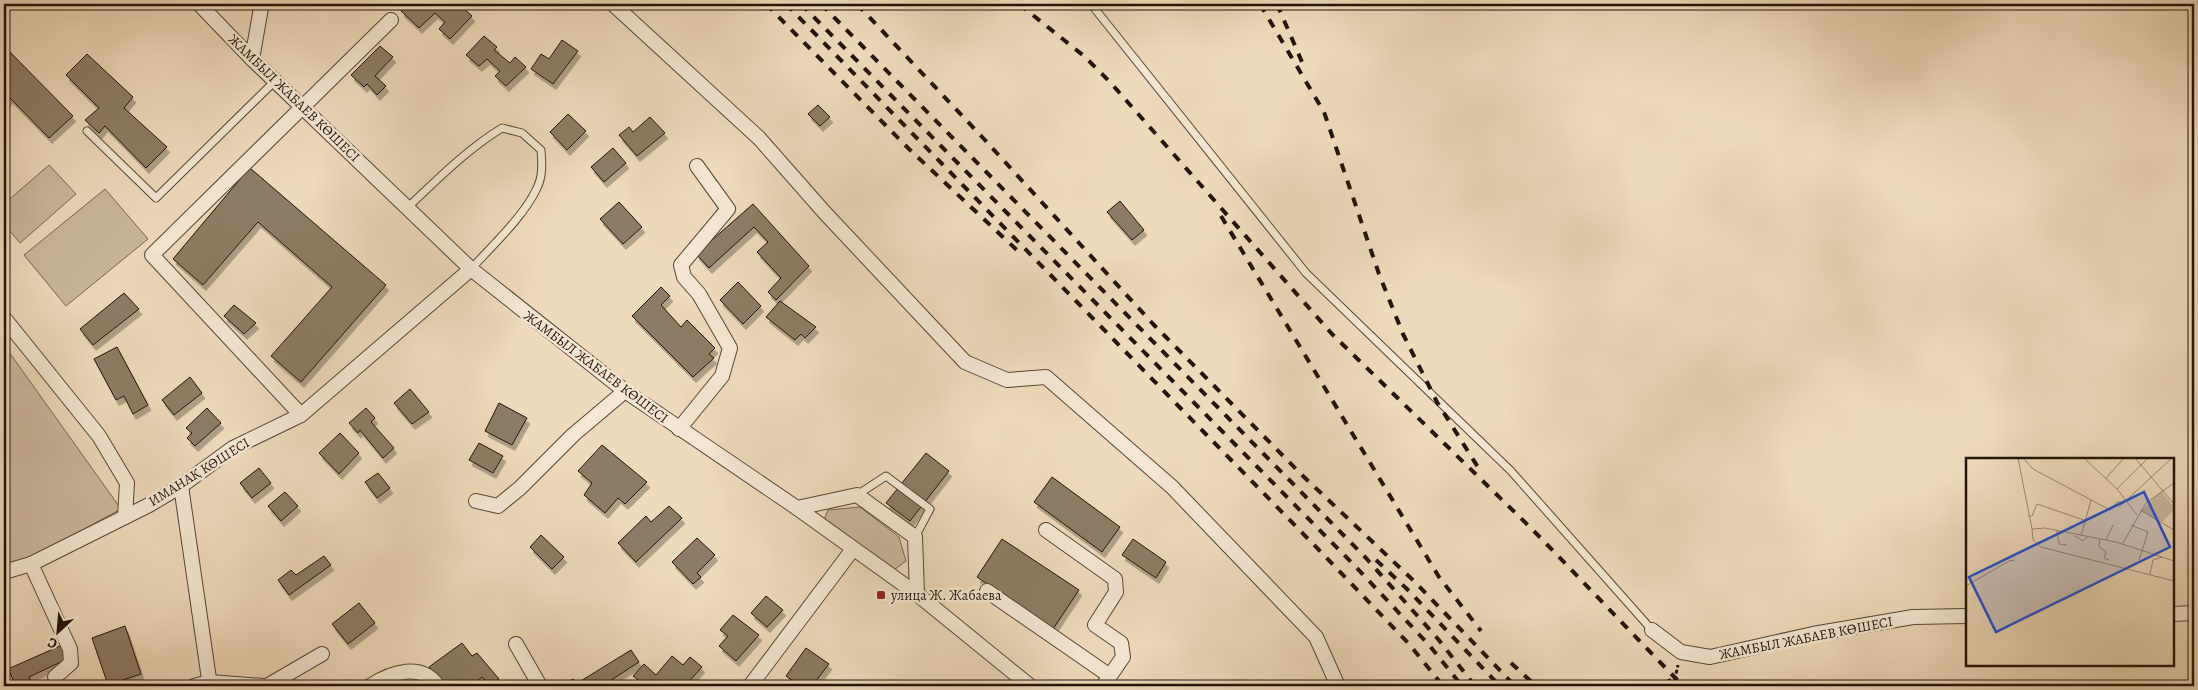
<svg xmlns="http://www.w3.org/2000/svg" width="2198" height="690" viewBox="0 0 2198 690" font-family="Alegreya,serif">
<defs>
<filter id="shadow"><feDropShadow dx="3" dy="5.5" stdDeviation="0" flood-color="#0004"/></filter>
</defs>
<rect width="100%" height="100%" fill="#efdabb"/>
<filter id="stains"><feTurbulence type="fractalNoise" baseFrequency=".004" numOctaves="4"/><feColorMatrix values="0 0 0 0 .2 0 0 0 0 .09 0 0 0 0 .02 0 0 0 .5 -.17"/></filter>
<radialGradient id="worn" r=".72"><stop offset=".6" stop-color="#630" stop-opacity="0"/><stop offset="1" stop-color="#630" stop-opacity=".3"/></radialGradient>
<g fill="#ccb89d" stroke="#776652">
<path d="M49,165L76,194L20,243L4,224V204Z"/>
<path d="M105,189L148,239L66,306L24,255Z"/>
<path d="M4,345L121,509L4,572Z"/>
<path d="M860,507L899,537L906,561L894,570L824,520L828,510Z"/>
</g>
<g fill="#8d7b65" stroke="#221408" filter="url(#shadow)">
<path d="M408,4H459L472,16L450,39L439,29L445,22L435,13L419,28L401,11Z"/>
<path d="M484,36L497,47L494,50L510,63L515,57L526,67L506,86L495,76L500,71L487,59L479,66L466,55Z"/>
<path d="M562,40L578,51L553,84L531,69L541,54L549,59Z"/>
<path d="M4,46L73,116L49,138L10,98L4,104Z"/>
<path d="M380,46L393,57L375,76L386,86L377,95L367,84L364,87L351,75Z"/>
<path d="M87,54L133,97L124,108L167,147L146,168L105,126L99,133L85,120L99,108L66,75Z"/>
<path d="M818,105L830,117L820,126L808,114Z"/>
<path d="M568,114L586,131L567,150L550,132Z"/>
<path d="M650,117L665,133L637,156L619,135L629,127L633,132Z"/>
<path d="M613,148L626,163L604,182L591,167Z"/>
<path d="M251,166L250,168L386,285L301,382L271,356L332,287L258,222L203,285L173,259Z"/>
<path d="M1120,201L1144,230L1132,240L1107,212Z"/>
<path d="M619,202L642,227L623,244L600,219Z"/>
<path d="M753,204L809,266L776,300L768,292L781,278L757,252L768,242L754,227L709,268L696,254Z"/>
<path d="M738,282L761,306L743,324L720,300Z"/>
<path d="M661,287L670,296L661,305L681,327L687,320L715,348L709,354L714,358L693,377L632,316Z"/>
<path d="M124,293L139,309L93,345L80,329Z"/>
<path d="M780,301L816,327L805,338L801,334L795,340L766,317Z"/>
<path d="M234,305L256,323L244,334L224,316Z"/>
<path d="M117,347L148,405L133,414L124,396L116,400L94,359Z"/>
<path d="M190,377L202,393L174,415L162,400Z"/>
<path d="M410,389L429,412L412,424L394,403Z"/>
<path d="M499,403L527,418L512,445L485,431Z"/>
<path d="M207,408L221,423L195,446L187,438L192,433L186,428Z"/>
<path d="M366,408L375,418L371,422L394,448L383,458L360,430L358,433L349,423Z"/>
<path d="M340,433L359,453L339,474L319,453Z"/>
<path d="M479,443L503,456L493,473L469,460Z"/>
<path d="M602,445L647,482L625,504L618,498L605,513L584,495L592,483L578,471Z"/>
<path d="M926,453L949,471L910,521L886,503Z"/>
<path d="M259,468L271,483L252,498L240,483Z"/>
<path d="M378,473L390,488L377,498L365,482Z"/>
<path d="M1052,477L1120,527L1102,552L1034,502Z"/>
<path d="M285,492L298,506L281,521L268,506Z"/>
<path d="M669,506L682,518L636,562L618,543L646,516L651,522Z"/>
<path d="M541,535L564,557L552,569L530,547Z"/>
<path d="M697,538L715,555L697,573L701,577L693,584L672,562Z"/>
<path d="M1002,539L1079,590L1053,629L977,577Z"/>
<path d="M1133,539L1166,562L1156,578L1122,555Z"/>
<path d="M324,556L331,565L289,595L278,580L291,570L296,575Z"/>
<path d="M766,596L783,610L767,627L751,613Z"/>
<path d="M359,603L375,623L348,644L332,624Z"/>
<path d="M733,615L759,635L736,661L719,646L728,636L720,630Z"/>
<path d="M125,626L141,674L108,685L92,638Z"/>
<path d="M462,643L472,656L477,653L499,679L490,686L482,677L472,686H464L461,682L455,686H444L429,667Z"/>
<path d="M62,645L67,659L29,677L33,686H16L8,669Z"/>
<path d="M806,648L829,664L812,686H800L786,676Z"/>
<path d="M631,650L639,662L602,686H561L573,679L576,684Z"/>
<path d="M672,656L683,665L690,657L702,667L685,686H646L633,676L644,664L656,675Z"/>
</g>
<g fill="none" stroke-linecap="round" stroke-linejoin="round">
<g stroke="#554635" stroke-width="9">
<g id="lane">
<path d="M1091,4L1306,273L1511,471L1652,630"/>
<path d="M87,131L156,198L275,81"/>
<path d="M407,208C437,180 466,150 502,128L522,133L541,150C542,163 543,176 537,188C525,215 491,247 471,269"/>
<path d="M857,495L886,476L930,509L915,537"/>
</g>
</g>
<g stroke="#554635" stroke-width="16">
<g id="street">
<path d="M199,4L252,59L471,269L625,391L797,508L917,594L1030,686"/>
<path d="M613,4L759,138L825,213L965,362L1007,380L1046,377L1172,487L1316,637L1338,686"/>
<path d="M252,59L261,8L259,4"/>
<path d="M4,318L99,436L127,483L125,517"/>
<path d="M301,415L152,255L391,20"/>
<path d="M679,429L722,376L730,348L699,294L684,277L681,265L728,209L697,166"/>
<path d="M181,486L210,686"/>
<path d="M476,501L498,506L520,488L573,435L625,391"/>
<path d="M797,508L857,495L915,537L917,594"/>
<path d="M1046,530L1115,579L1116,592L1095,625L1121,643L1123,657L1103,686"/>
<path d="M31,564L70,649L71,663L55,677"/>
<path d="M4,572L31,564L149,505L181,486L233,448L301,415L471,269"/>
<path d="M987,591L1110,676"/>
<path d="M2172,614L2194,613"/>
<path d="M1652,630L1681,652L1710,657L1813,634L1913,617L1967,616"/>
<path d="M516,644L540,686"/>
<path d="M194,686L209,682L264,686"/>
<path d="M267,686L322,654"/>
<path d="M370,686C392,672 421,662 438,686"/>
<path d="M750,686L853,549"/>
</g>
</g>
<path stroke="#221408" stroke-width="3" stroke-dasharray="4 2.5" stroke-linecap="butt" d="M1655,686L1675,678L1678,665"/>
<use href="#lane" stroke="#f5e7d3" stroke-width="7"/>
<use href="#street" stroke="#f5e7d3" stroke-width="14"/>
<g stroke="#221408" stroke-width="4" stroke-dasharray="9 9" stroke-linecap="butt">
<path d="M766,4L909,149L1020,253"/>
<path d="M786,4L1319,550L1409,644L1443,686"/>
<path d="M801,4L1356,567L1429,645L1462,686"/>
<path d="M821,4L1366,558L1438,639L1475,686"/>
<path d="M857,4L984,139L1153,324L1303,476L1415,582L1515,686"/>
<path d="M1019,4L1084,56L1110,82L1332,334L1533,530L1683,686"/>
<path d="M1260,4L1324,112L1379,274L1403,334L1437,402L1481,472"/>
<path d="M1277,4L1305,69"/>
<path d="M1221,216L1439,577L1481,631"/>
<path d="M1376,560L1407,589L1500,686"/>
<path d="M1511,663L1536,686"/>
</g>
</g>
<rect fill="#8f2418" stroke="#f5e7d3" stroke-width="2" x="876" y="590" width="10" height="10" rx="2.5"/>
<g text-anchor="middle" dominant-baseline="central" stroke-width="5" stroke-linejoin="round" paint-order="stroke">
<g font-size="14" fill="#221408" stroke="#f5e7d3">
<text transform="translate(294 98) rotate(44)">ЖАМБЫЛ ЖАБАЕВ КӨШЕСІ</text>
<text transform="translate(596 367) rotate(37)">ЖАМБЫЛ ЖАБАЕВ КӨШЕСІ</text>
<text transform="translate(199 472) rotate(-32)">ИМАНАҚ КӨШЕСІ</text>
<text transform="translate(1806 638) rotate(-11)">ЖАМБЫЛ ЖАБАЕВ КӨШЕСІ</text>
</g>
<g font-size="14" fill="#221408" stroke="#f5e7d3" text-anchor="start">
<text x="891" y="595">улица Ж. Жабаева</text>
</g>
</g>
<g transform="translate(1966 458)">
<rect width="208" height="208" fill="#efdabb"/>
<path d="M195,33L207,48V53L196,64L175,53Z" fill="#ccb89d"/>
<path fill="none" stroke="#9d8b73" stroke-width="1" d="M52,0L66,71L79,70L150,84L208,103M57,0L67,11L144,52L151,44H157M118,0L151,31L171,57M169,0L208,46M140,20L158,0M151,31L182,0M153,49L206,0M174,52L208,72M62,58H66L71,46L118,62M165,67L182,74L173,102M66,71L67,82L75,89L208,123M91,73L93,86L101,87M109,78L117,83L121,79M115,78L125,42M134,81L133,89L140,94L138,100L143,102M140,82L147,67M157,85L180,45L208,25M184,116L187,102L196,99M0,128L43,103L49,102"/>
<path fill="#1d4ed8" fill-opacity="0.15" stroke="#1d4ed8" stroke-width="2.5" d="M178,34L204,89L30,174L3,119Z"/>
<rect width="208" height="208" fill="none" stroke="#221408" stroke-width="2.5"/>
</g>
<rect width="2198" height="690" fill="none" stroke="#efdabb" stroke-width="20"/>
<rect x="5" y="5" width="2188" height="680" fill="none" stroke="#221408" stroke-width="2.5"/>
<rect x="10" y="10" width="2178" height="670" fill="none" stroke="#221408"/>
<g transform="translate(58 632) rotate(206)" stroke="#f5e7d3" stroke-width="4" paint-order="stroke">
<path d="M0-4L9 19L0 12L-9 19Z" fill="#221408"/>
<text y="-8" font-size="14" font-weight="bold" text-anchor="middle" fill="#221408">С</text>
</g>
<rect width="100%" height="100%" filter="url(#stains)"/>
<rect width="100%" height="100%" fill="url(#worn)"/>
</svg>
